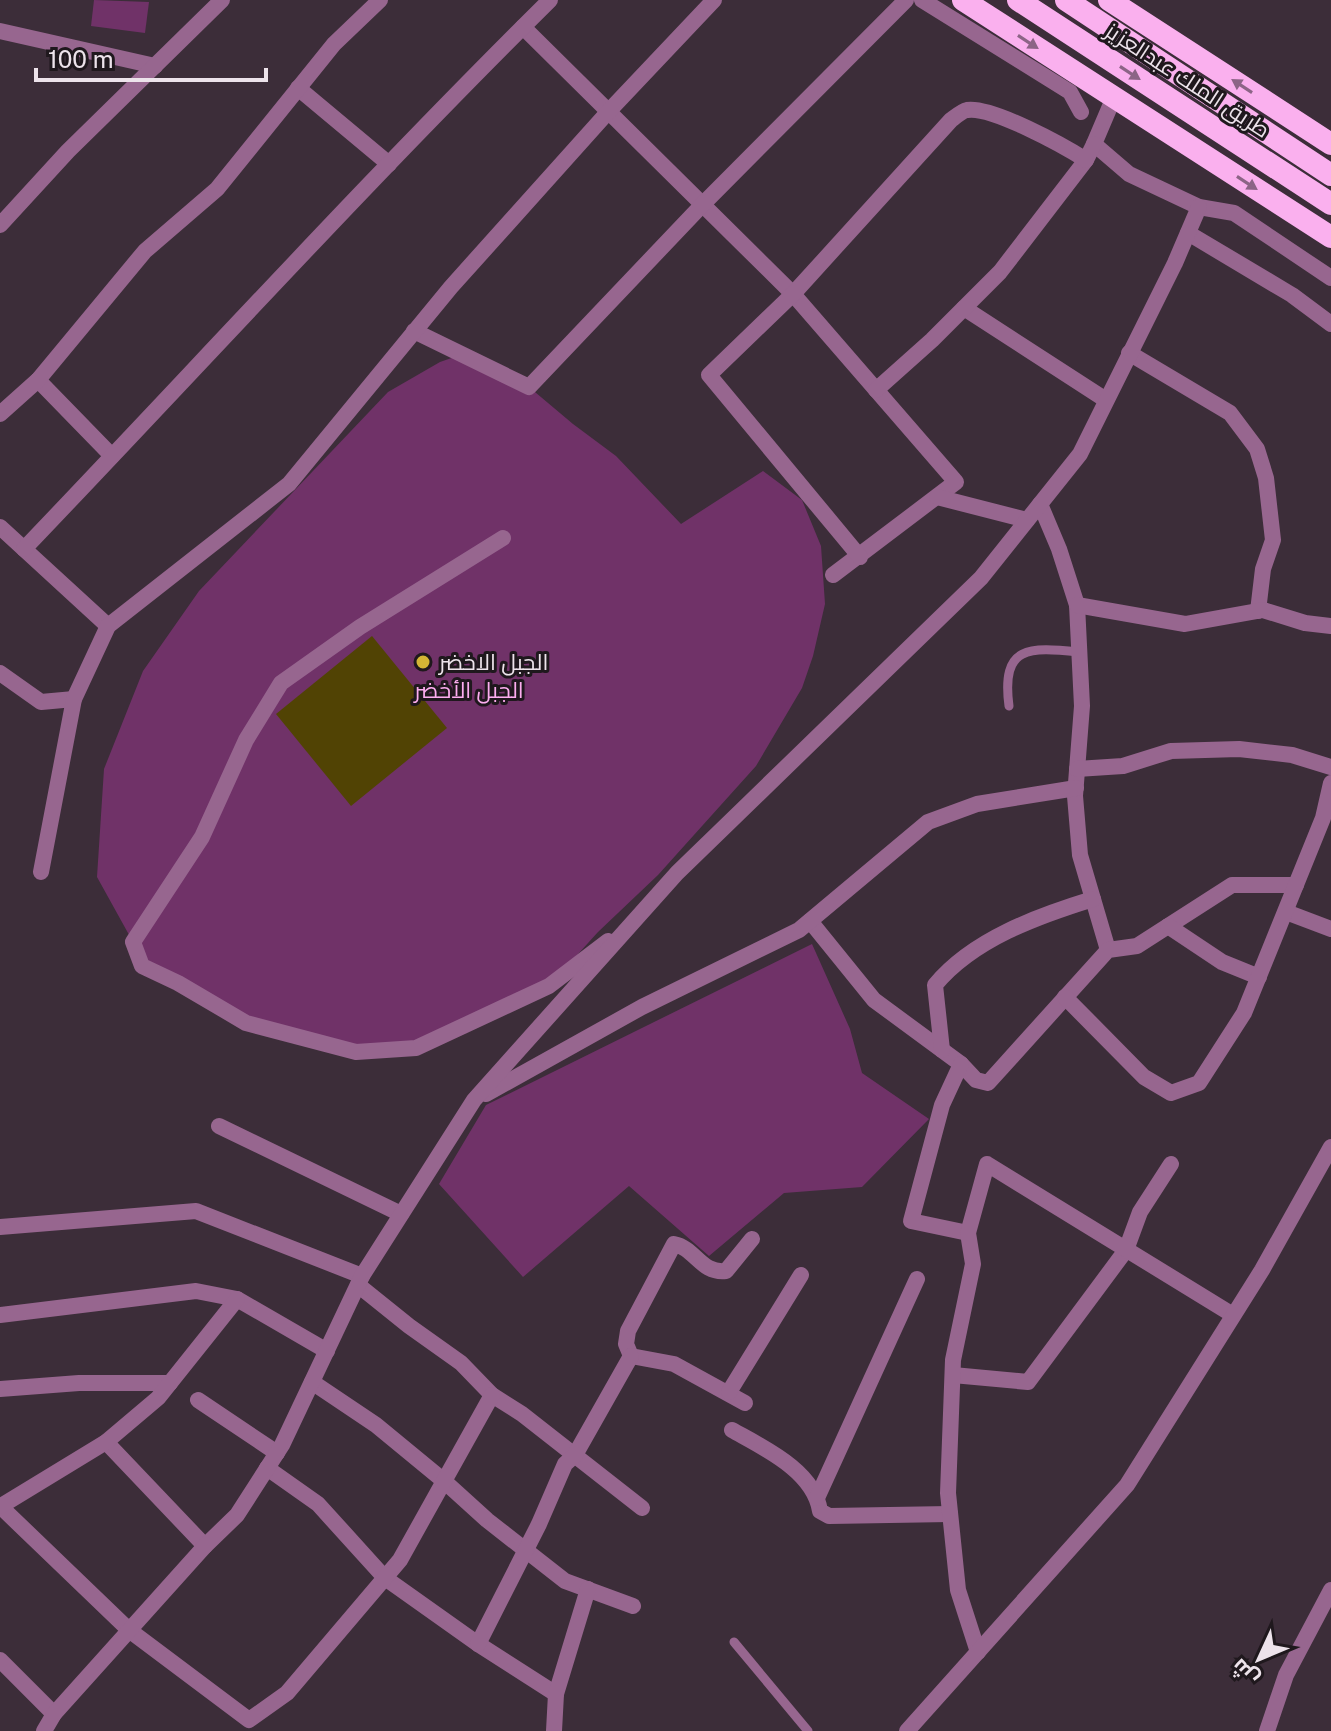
<svg xmlns="http://www.w3.org/2000/svg" width="1331" height="1731" viewBox="0 0 1331 1731" font-family="'Public Sans',Cairo,sans-serif">
<rect width="100%" height="100%" fill="#3c2d39"/>
<g fill="#703268">
<path d="M94,0L149,2L145,33L91,26Z"/>
<path d="M463,354L529,387L573,424L616,456L681,524L763,471L802,500L821,546L825,604L813,656L802,688L756,766L658,875L598,932L549,986L416,1048L355,1052L246,1023L142,966L133,942L97,877L104,769L143,671L199,591L388,392L440,362Z"/>
<path d="M812,944L850,1029L862,1073L929,1119L862,1187L784,1193L709,1256L629,1186L523,1277L439,1184L486,1105Z"/>
</g>
<path fill="#514304" d="M372,636L447,728L351,806L276,714Z"/>
<g fill="none" stroke-linecap="round" stroke-linejoin="round">
<g stroke="#97668f" stroke-width="9">
<path d="M1009,706C1001,645 1029,647 1079,652"/>
<path d="M734,1642L808,1731"/>
</g>
<g stroke="#97668f" stroke-width="16">
<path d="M922,0L1070,92L1081,112"/>
<path d="M523,27L793,294L956,482L833,575"/>
<path d="M0,31L155,66"/>
<path d="M298,88L389,164"/>
<path d="M1114,97L1094,144L1129,174L1199,207L1234,213L1331,278"/>
<path d="M0,225L68,151L222,0"/>
<path d="M1188,233L1292,295L1331,324"/>
<path d="M964,308L1106,400"/>
<path d="M414,331L529,387L703,204L906,0"/>
<path d="M1129,353L1230,413L1257,449L1266,478L1273,540L1263,569L1258,611"/>
<path d="M38,380L112,456"/>
<path d="M876,390L932,340L1000,272L1086,160"/>
<path d="M0,414L38,380L145,251L217,189L334,44L380,0"/>
<path d="M937,497L1027,520"/>
<path d="M1040,504L1059,549L1077,605L1082,706L1075,796L1080,855L1108,950"/>
<path d="M0,527L108,626"/>
<path d="M503,538L360,627L281,683L246,740L202,837L133,942L142,966L178,983L246,1023L356,1052L416,1048L549,986L608,941"/>
<path d="M24,549C199,366 370,178 550,0"/>
<path d="M860,557L709,375L793,294L951,120C955,117 962,111 967,110C992,106 1064,146 1086,160L1094,144"/>
<path d="M1077,605L1185,624L1263,610L1305,623L1331,626"/>
<path d="M0,673L41,702L74,699"/>
<path d="M1077,769L1123,766L1171,751L1239,749L1292,755L1331,767"/>
<path d="M41,872L74,699L108,626L289,484L451,287L608,112L714,0"/>
<path d="M1286,912L1331,929"/>
<path d="M810,921L874,1000L961,1064L976,1080L988,1083L1108,950L1137,946L1232,885H1296"/>
<path d="M1168,926L1222,962L1259,977"/>
<path d="M1065,997L1144,1077L1171,1093L1199,1083L1244,1013L1323,818L1331,783"/>
<path d="M942,1050L935,985C973,939 1038,916 1093,899"/>
<path d="M961,1064L942,1105L911,1221L968,1233"/>
<path d="M486,1094L642,1007L799,930L928,822L977,804L1076,788"/>
<path d="M219,1126L401,1214"/>
<path d="M0,1227L196,1211L362,1276"/>
<path d="M358,1285L409,1326L461,1363L492,1395L522,1414L642,1508"/>
<path d="M0,1315L196,1291L237,1299L327,1351"/>
<path d="M631,1356L626,1344L628,1331L674,1244C695,1248 701,1274 726,1271L752,1239"/>
<path d="M631,1356L674,1364L745,1403"/>
<path d="M953,1375L1028,1382L1126,1250L1140,1212L1171,1164"/>
<path d="M312,1382L376,1425L444,1481L487,1520L565,1581L633,1606"/>
<path d="M0,1389L79,1383H170"/>
<path d="M729,1392L801,1275"/>
<path d="M198,1400L277,1453"/>
<path d="M732,1430C764,1448 814,1471 820,1511L829,1516L950,1514"/>
<path d="M106,1442L205,1546"/>
<path d="M267,1468L318,1504L385,1578L478,1644L556,1694"/>
<path d="M817,1498L917,1279"/>
<path d="M0,1506L129,1630L249,1720L287,1693L400,1560L492,1395"/>
<path d="M1,1506L106,1442L158,1398L237,1299"/>
<path d="M478,1644L539,1524L565,1464L575,1455L631,1356"/>
<path d="M978,1652L958,1590L948,1493L953,1360L973,1264L968,1233L987,1164L1233,1315"/>
<path d="M0,1660L54,1714"/>
<path d="M44,1731L54,1714L205,1546L237,1515L282,1445L362,1276L474,1100L677,873L981,578L1080,454L1175,263L1199,207"/>
<path d="M554,1731L556,1694L588,1589"/>
<path d="M1267,1731L1286,1675L1331,1590"/>
</g>
<path stroke="#97668f" stroke-width="16" d="M907,1731L1127,1485L1262,1270L1331,1147"/>
<g stroke="#fab0ee" stroke-width="22">
<path d="M963,0L1331,237"/>
<path d="M1018,0L1331,204"/>
<path d="M1066,0L1331,175"/>
<path d="M1109,0L1331,144"/>
</g>
</g>
<defs><path id="oneway-solid" d="M-6-.8H1V-3.2L6.5 0L1 3.2V.8H-6Z" transform="scale(2)"/></defs>
<g fill="#8c6486">
<use href="#oneway-solid" transform="translate(1028 42) rotate(33)"/>
<use href="#oneway-solid" transform="translate(1130 73) rotate(33)"/>
<use href="#oneway-solid" transform="translate(1242 86) rotate(-147)"/>
<use href="#oneway-solid" transform="translate(1247 183) rotate(33)"/>
</g>
<circle fill="#d4b535" stroke="#1f181d" stroke-width="3" cx="423" cy="662" r="8"/>
<g text-anchor="middle" dominant-baseline="central" stroke-width="6" stroke-linejoin="round" paint-order="stroke">
<g font-size="22" fill="#ede3eb" stroke="#1f181d">
<text transform="translate(1188 80) rotate(33)">طريق الملك عبدالعزيز</text>
</g>
<g font-size="22" fill="#ede3eb" stroke="#1f181d" text-anchor="start">
<text x="439" y="662">الجبل الاخضر</text>
</g>
<g font-size="22" fill="#fdadf0" stroke="#1f181d">
<text x="469" y="690">الجبل الأخضر</text>
</g>
</g>
<g transform="translate(1259 1659) rotate(226)" stroke="#1f181d" stroke-width="6" paint-order="stroke">
<path d="M0-6L14 30L0 20L-14 30Z" fill="#ede3eb"/>
<text y="-12" font-size="22" font-weight="bold" text-anchor="middle" fill="#ede3eb">ش</text>
</g>
<path d="M36 68v12h230v-12" fill="none" stroke="#ede3eb" stroke-width="4"/>
<text x="48" y="68" font-size="24" fill="#ede3eb" stroke="#1f181d" stroke-width="6" paint-order="stroke">100 m</text>
</svg>
